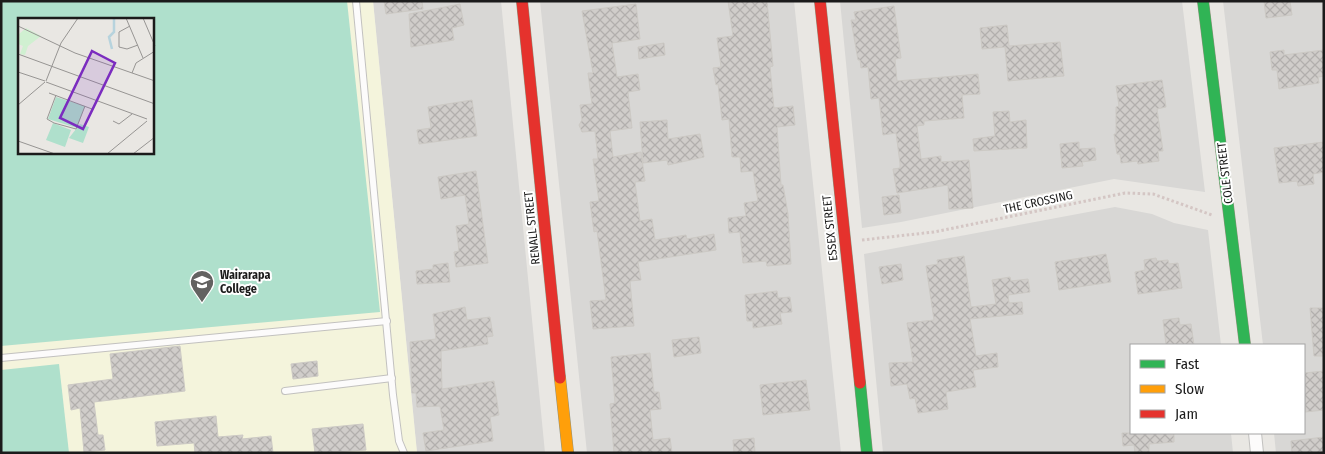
<svg xmlns="http://www.w3.org/2000/svg" width="1325" height="454" viewBox="0 0 1325 454" font-family="'Fira Sans Condensed',sans-serif">
<defs>
<pattern id="building-cross-hatch" width="8" height="8" patternUnits="userSpaceOnUse" patternTransform="scale(1.25)"><rect width="8" height="8" fill="#d0cdca"/><path d="M0 0l8 8M0 8l8-8" fill="none" stroke="#b2afad"/></pattern>
</defs>
<rect width="100%" height="100%" fill="#e9e7e3"/>
<g fill="#d8d7d5">
<path d="M373,1H501L545,453H417Z"/>
<path d="M540,1H794L841,453H587Z"/>
<path d="M840,1H1182L1205,192L1114,179L901,222L862,228Z"/>
<path d="M1223,1H1324V453H1276L1274,433H1304V345H1263Z"/>
<path d="M1115,207L1152,214L1174,223L1208,230L1221,345H1131V433H1231L1233,453H883L864,254Z"/>
</g>
<path fill="#f4f4dc" fill-rule="evenodd" d="M1,1H373L417,453H1ZM19,19H152V152H19Z"/>
<g fill="#afe0cc" fill-rule="evenodd">
<path d="M1,1H347L380,312L1,346ZM19,19H152V152H19Z"/>
<path d="M59,364L69,453H1V370Z"/>
</g>
<g fill="url(#building-cross-hatch)" stroke="#ccc9c4">
<path d="M384,1H422L423,9L386,14Z"/>
<path d="M728,1H767L773,66L770,67L774,108L793,106L795,125L777,127L781,185H783L788,214L791,264L767,266L766,261L743,263L740,232L729,233L728,218L746,216L744,203L758,201L753,171L741,172L740,157H732L729,119L722,120L718,84L716,85L713,68L721,67L717,38L733,36Z"/>
<path d="M1264,1H1290L1292,15L1266,18Z"/>
<path d="M460,4L464,25L452,28L454,40L411,47L409,14Z"/>
<path d="M636,4L640,39L612,43L617,77L638,74L640,90L628,92L632,128L610,131L613,157L641,152L645,181L635,182L640,221L652,219L655,240L686,235L687,239L714,234L716,250L638,262L641,280L630,281L634,326L593,329L590,301L606,300L597,231L594,232L590,202L599,201L593,159H598L595,131L582,132L579,125L582,120L580,105L592,104L588,73H593L582,11Z"/>
<path d="M894,6L901,58L895,59L897,81L978,74L980,94L962,95L964,118L924,121V125L917,126L921,159L941,156V162L969,160L973,208L949,209L948,185L897,193L893,169L900,168V163L896,133L883,135L879,98L871,99L868,67L861,68L860,60H858L851,20H856L854,12Z"/>
<path d="M1007,25L1009,46L1060,42L1064,76L1008,81L1005,47L982,49L980,28Z"/>
<path d="M664,43L665,55L639,59L638,47Z"/>
<path d="M1284,50V55L1324,50V76L1318,77L1319,83L1279,89L1277,70H1272L1270,52Z"/>
<path d="M1162,80L1166,107L1157,109L1163,151H1158L1159,161L1138,164L1137,161L1121,163L1120,154H1117L1114,134H1116V107L1119,106L1116,86Z"/>
<path d="M472,100L477,136L419,144L417,130L431,128L428,107Z"/>
<path d="M1009,111L1010,122L1026,120L1027,148L974,151L973,139L995,136L993,112Z"/>
<path d="M667,120L668,139L700,134L704,157L668,165L667,160L643,163L640,122Z"/>
<path d="M1079,142V149L1095,148L1096,160L1082,162L1083,166L1062,168L1060,144Z"/>
<path d="M1324,142V172L1313,174L1314,184L1298,186L1297,181L1279,183L1274,148Z"/>
<path d="M476,171L488,263L456,267L454,252L459,251L456,226L469,224L465,195L441,199L438,177Z"/>
<path d="M899,195L901,213L884,215L882,197Z"/>
<path d="M1106,254L1111,282L1059,290L1055,262Z"/>
<path d="M964,256L971,307L996,304L992,280L1010,277L1011,281L1028,279L1030,292L1008,295L1009,303L1022,302L1023,314L970,319L976,356L997,353L998,367L973,370L976,387L946,392L948,409L918,413L915,398L910,399L907,384L891,386L889,363L913,362L907,323L934,320L926,266L938,264L937,260Z"/>
<path d="M1156,258L1157,261L1168,260L1169,264L1178,263L1182,288L1138,294L1135,272L1145,270L1144,260Z"/>
<path d="M448,263L450,282L417,284L416,271L433,269V265Z"/>
<path d="M901,264L903,280L882,284L879,267Z"/>
<path d="M777,291L778,298L790,297L792,312L780,313L782,324L753,328V321H747L745,295Z"/>
<path d="M465,307L467,320L490,317L493,336L487,337L488,344L441,351L442,389L494,381L499,415L490,417L493,441L426,451L423,433L444,430L440,406L417,407L416,393H412L410,342L436,339L433,314Z"/>
<path d="M1310,308H1324V356H1314Z"/>
<path d="M1179,318L1180,325L1191,324L1194,345H1166L1163,320Z"/>
<path d="M699,337L701,353L674,357L672,340Z"/>
<path d="M180,346L185,391L94,402L98,435H103L105,450L84,452L80,408L71,410L68,385L113,379L110,354Z"/>
<path d="M650,353L654,392H659L661,409L650,410L653,440L670,438L672,453H614L610,404L615,403L611,357Z"/>
<path d="M317,361L318,376L293,379L291,364Z"/>
<path d="M1324,371V410L1305,412L1304,373Z"/>
<path d="M806,380L810,410L763,415L760,385Z"/>
<path d="M216,416L218,437L243,435L242,439L271,436L273,453H195L194,443L157,446L155,422Z"/>
<path d="M363,424L366,450L315,453L312,429Z"/>
<path d="M1122,433H1174V442L1149,444V453H1135L1134,445L1123,446Z"/>
<path d="M1324,437V453H1292L1291,441Z"/>
<path d="M754,438L755,453H734L733,440Z"/>
</g>
<g fill="none" stroke-linecap="round" stroke-linejoin="round">
<g stroke="#c2c1bf" stroke-width="8">
<g id="lane">
<path d="M356,1L393,395L399,441L404,453"/>
<path d="M1,358L387,321"/>
<path d="M285,391L392,378"/>
</g>
</g>
<g stroke="#c2c1bf" stroke-width="14">
<path id="street" d="M1255,433L1257,453"/>
</g>
<g stroke="#90917c" stroke-width="12">
<g id="fast">
<path d="M1203,1L1245,345"/>
<path d="M860,383L867,453"/>
</g>
</g>
<g stroke="#90917c" stroke-width="12">
<path id="slow" d="M560,378L568,453"/>
</g>
<g stroke="#90917c" stroke-width="12">
<g id="jam">
<path d="M522,1L560,378"/>
<path d="M820,1L860,383"/>
</g>
</g>
<path stroke="#d4c6c4" stroke-width="3" stroke-dasharray="2.5 2.5" stroke-linecap="butt" d="M862,240L934,232L1125,193L1153,194L1212,215"/>
<use href="#lane" stroke="#fcfbfb" stroke-width="6"/>
<use href="#street" stroke="#fcfbfb" stroke-width="12"/>
<use href="#fast" stroke="#30b455" stroke-width="11"/>
<use href="#slow" stroke="#ff9f0a" stroke-width="11"/>
<use href="#jam" stroke="#e5322d" stroke-width="11"/>
</g>
<defs>
<g id="school-pin" transform="scale(1.25)"><path d="M0 17L-7.5 6A9.5 9.5 0 1 1 7.5 6Z" fill="#636261" stroke="#fff"/><path d="M0-5L7-2L0 1L-7-2ZM-4 1L0 2.5L4 1V4Q0 6-4 4Z" fill="#fff"/></g>
</defs>
<g fill-rule="evenodd">
<use href="#school-pin" x="202" y="282"/>
</g>
<g text-anchor="middle" dominant-baseline="central" stroke-width="4" stroke-linejoin="round" paint-order="stroke">
<g font-size="12" fill="#1b1b1b" stroke="#fff">
<text transform="translate(1225 173) rotate(-97)">COLE STREET</text>
<text transform="translate(1038 202) rotate(-12)">THE CROSSING</text>
<text transform="translate(532 228) rotate(-96)">RENALL STREET</text>
<text transform="translate(830 228) rotate(-96)">ESSEX STREET</text>
</g>
<g font-size="12" font-weight="bold" fill="#1b1b1b" stroke="#fff" text-anchor="start">
<text x="220" y="275">Wairarapa<tspan x="220" dy="14">College</tspan></text>
</g>
</g>
<g transform="translate(18 18)">
<rect width="136" height="136" fill="#e9e7e3"/>
<path d="M8,10L23,18L10,28L7,37L2,36L5,28L0,26V17Z" fill="#d0f0d1"/>
<path d="M38,79L67,88L59,110L30,101ZM35,105L53,112L47,129L28,122ZM62,106L71,109L65,125L51,120Z" fill="#afe0cc"/>
<path fill="none" stroke="#b7d3dd" stroke-width="2.5" d="M94,31L91,19L96,14V0"/>
<path fill="none" stroke="#979593" stroke-width="1" d="M108,0L125,40M125,0L137,28M0,8L57,35L137,63M112,8L101,14V29L109,31L120,27M0,36L137,86M0,54L27,63M114,55L118,45L137,33M28,63L43,25L60,0M28,64L129,101M31,75L74,91L79,83M38,77L29,101L36,105L58,111L67,88M0,87L27,64M95,103L101,106L114,96M0,123L37,136M89,136L129,103M115,136L137,119"/>
<path fill="#7b2cbf" fill-opacity="0.15" stroke="#7b2cbf" stroke-width="2.5" d="M74,33L97,45L65,111L42,100Z"/>
<rect width="136" height="136" fill="none" stroke="#1b1b1b" stroke-width="2.5"/>
</g>
<rect width="1325" height="454" fill="none" stroke="#1b1b1b" stroke-width="5"/>
<rect x="1130" y="344" width="175" height="90" fill="#ffffff" stroke="#a4a4a4"/>
<rect x="1140" y="360" width="25" height="8" fill="#30b455" stroke="#a4a4a4"/>
<text x="1175" y="369" font-size="15" fill="#1b1b1b">Fast</text>
<rect x="1140" y="385" width="25" height="8" fill="#ff9f0a" stroke="#a4a4a4"/>
<text x="1175" y="394" font-size="15" fill="#1b1b1b">Slow</text>
<rect x="1140" y="410" width="25" height="8" fill="#e5322d" stroke="#a4a4a4"/>
<text x="1175" y="419" font-size="15" fill="#1b1b1b">Jam</text>
</svg>
